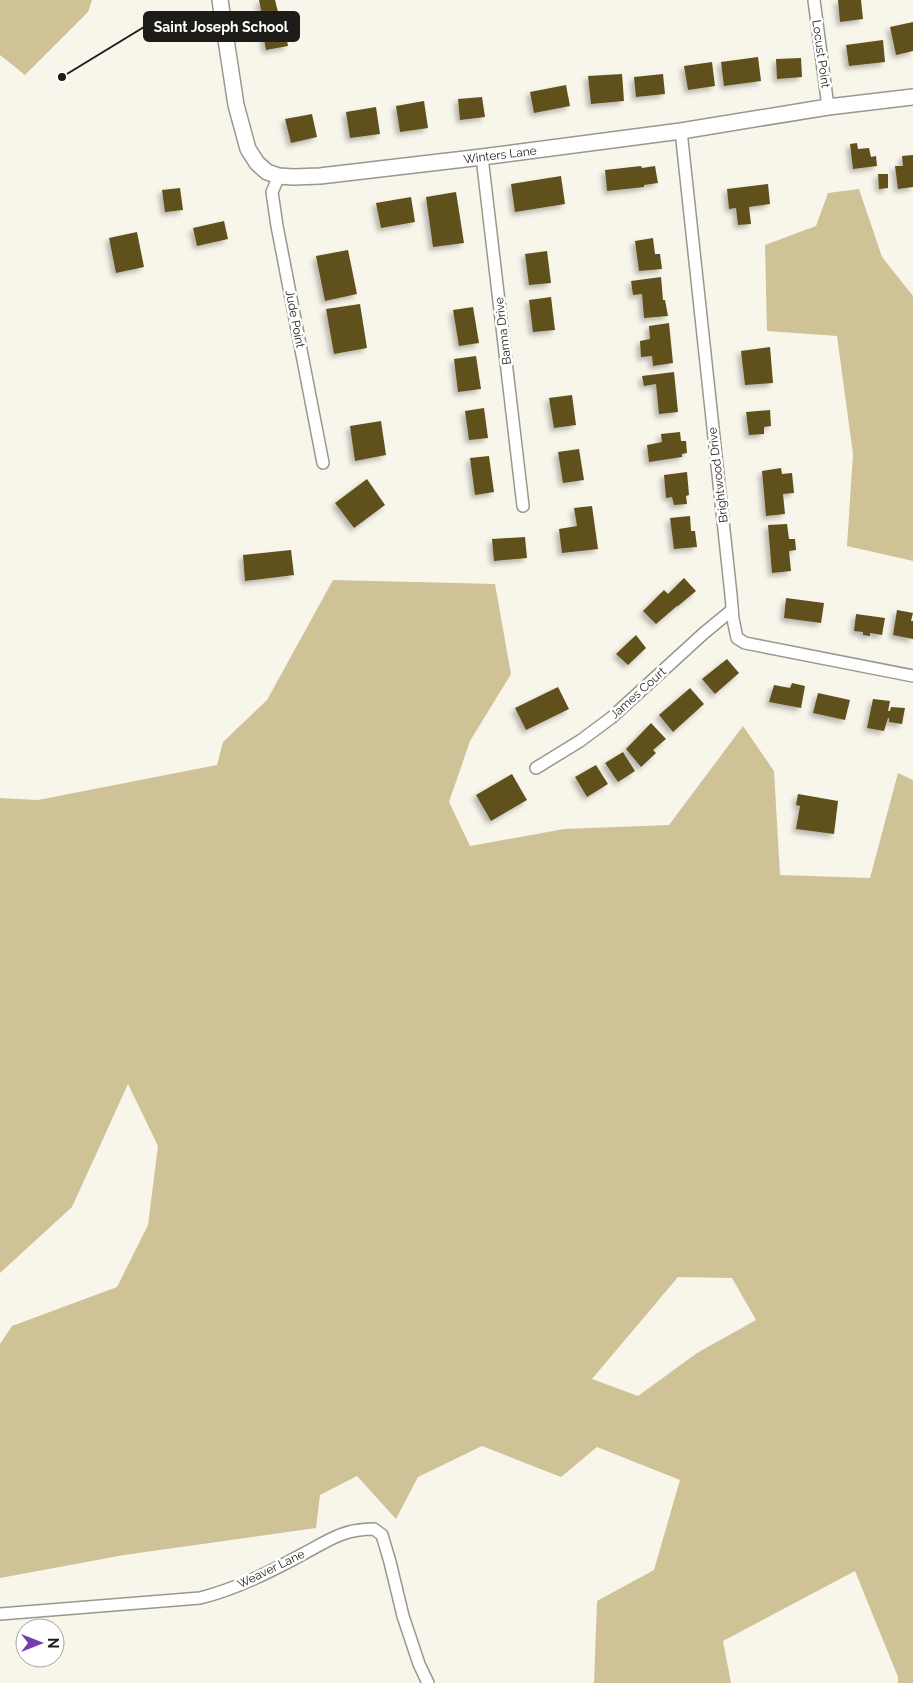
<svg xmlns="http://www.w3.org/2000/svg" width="913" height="1683" viewBox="0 0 913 1683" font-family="Raleway,sans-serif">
<defs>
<filter id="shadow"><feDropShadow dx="-3.5" dy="3.5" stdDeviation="2.5" flood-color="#0004"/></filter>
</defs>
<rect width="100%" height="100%" fill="#f8f5eb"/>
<g fill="#d0c297" fill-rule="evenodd">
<path d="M0,0H92L88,12L25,75L0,55Z"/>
<path d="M859,189L882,257L913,296V561L847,546L853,454L837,336L767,331L765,245L816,226L828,193Z"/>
<path d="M333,580L495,584L511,674L470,741L449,802L470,846L564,829L669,825L743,726L774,771L780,875L870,878L898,773L913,780V1683H898V1677L855,1571L723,1641L731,1683H594L597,1601L654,1570L680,1480L597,1447L561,1477L482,1446L418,1477L396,1519L357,1476L320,1495L316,1528L124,1555L0,1578V1344L12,1326L117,1287L148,1225L158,1146L128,1084L72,1207L0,1273V798L38,800L217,765L223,742L267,700ZM678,1277L732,1278L756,1320L697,1353L638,1396L592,1379Z"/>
</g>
<g fill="#61511c" filter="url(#shadow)">
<path d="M259,0H275L278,12L262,15Z"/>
<path d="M838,0H861L863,19L840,22Z"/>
<path d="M913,22V51L896,55L890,27Z"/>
<path d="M284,25L288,46L266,50L262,29Z"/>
<path d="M883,40L885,62L849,66L846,45Z"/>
<path d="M758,57L761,81L724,86L721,62Z"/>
<path d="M801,58L802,77L777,79L776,59Z"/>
<path d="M712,62L715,86L688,90L684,66Z"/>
<path d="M622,74L624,101L591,104L588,76Z"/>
<path d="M663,74L665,94L636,97L634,77Z"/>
<path d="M566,85L570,106L534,113L530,92Z"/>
<path d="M482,97L485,117L460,120L458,99Z"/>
<path d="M424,101L428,128L400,132L396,106Z"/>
<path d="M376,107L380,134L350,138L346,112Z"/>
<path d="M312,114L317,137L291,143L285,119Z"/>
<path d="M857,143L858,149L869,148L871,157L876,156L877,166L853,169L850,144Z"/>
<path d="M913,155V187L898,189L895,166H903L902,156Z"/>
<path d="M641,166L642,168L655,166L658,183L644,185V187L607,191L605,170Z"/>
<path d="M878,174H888V188L879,189Z"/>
<path d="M561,176L565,204L515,212L511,184Z"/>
<path d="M768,184L770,204L749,207L751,224L738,225L736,208L729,209L727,189Z"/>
<path d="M180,188L183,210L165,212L162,190Z"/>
<path d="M456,192L464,243L433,247L426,197Z"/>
<path d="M411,197L415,222L381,228L376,203Z"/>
<path d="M224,221L228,239L197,246L193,228Z"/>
<path d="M137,232L144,267L116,273L109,238Z"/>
<path d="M653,238L655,254H660L662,269L639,271L635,241Z"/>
<path d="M348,250L357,294L325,301L316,256Z"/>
<path d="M547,251L551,283L529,285L525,254Z"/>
<path d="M661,277L663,300H665L668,316L644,318L642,294L633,295L631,281Z"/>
<path d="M551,297L555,330L533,332L529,300Z"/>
<path d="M360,304L367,348L334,354L326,309Z"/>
<path d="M473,307L479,343L459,346L453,310Z"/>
<path d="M669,323L673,363L653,366L652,356L641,357L640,341L650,339L649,326Z"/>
<path d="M770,347L773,383L745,385L741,351Z"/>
<path d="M476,356L481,389L458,392L454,359Z"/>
<path d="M674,372L678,412L659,414L656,384L644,386L642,376Z"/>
<path d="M572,395L576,425L554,428L549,398Z"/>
<path d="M484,408L488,438L469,440L465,411Z"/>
<path d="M770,410L771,426L764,427V434L749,435L746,412Z"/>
<path d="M381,421L386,455L355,461L350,426Z"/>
<path d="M680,432L681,441H686L687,453L682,454V457L649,462L647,445L662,442L661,434Z"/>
<path d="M579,449L584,480L563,483L558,452Z"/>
<path d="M489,456L494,492L475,495L470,458Z"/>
<path d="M781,468L782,474L792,473L794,493L783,494L785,514L766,516L762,471Z"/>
<path d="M687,472L689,495L686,496L687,504L674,505L672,497L666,498L664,475Z"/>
<path d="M367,479L385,505L354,528L335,503Z"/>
<path d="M592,506L598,549L562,553L559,529L577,526L574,508Z"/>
<path d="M690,516L691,531H695L697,547L674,549L670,518Z"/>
<path d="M787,524L789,539H795L796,550L789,551L791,571L772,573L768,525Z"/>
<path d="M525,537L527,558L494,561L492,539Z"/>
<path d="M291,550L294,575L245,581L243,555Z"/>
<path d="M684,578L696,591L678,606H677L656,624L643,611L664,590L668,594Z"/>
<path d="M786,598L824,603L821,623L784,618Z"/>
<path d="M897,610L913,613L911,621H913V639L893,635Z"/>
<path d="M856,614L885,618L882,635L870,633V636L863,635V632L854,631Z"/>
<path d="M636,635L646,648L628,665L616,654Z"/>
<path d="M727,659L739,673L715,694L702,679Z"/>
<path d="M792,683L805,686L801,708L769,702L774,685L790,688Z"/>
<path d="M558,687L569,709L526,730L515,708Z"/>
<path d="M690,688L704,704L673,732L659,715Z"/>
<path d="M818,693L850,700L845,720L813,713Z"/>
<path d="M873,699L890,701L888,711H890L891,707L905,708L902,724L889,722V718H888L884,731L867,728Z"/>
<path d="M651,723L666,739L653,750L656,753L641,767L626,749Z"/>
<path d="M623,752L635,771L618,782L605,763Z"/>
<path d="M596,765L608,784L587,797L575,777Z"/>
<path d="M512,774L527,800L491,821L476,795Z"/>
<path d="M798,794L838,801L834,834L796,829L800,806L796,805Z"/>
</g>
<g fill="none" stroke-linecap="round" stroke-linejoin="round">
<g stroke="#9a978e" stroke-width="14">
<g id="minor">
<path d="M814,0L828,107"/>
<path d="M681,131L731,595L733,619L737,638L745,643L913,676"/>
<path d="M482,157L523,506"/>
<path d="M279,176L272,192L277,226L323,463"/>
<path d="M536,768L580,741L611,718L704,633L732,610"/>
<path d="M0,1614L200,1598C236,1589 270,1572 303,1554C329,1540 343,1529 374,1529L382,1535L390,1562L403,1616L419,1664L428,1683"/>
</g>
</g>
<g stroke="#9a978e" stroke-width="18">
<path id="tertiary" d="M220,0L236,105L248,149L257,163L267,172L279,176L293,177L320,176L482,157L681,131L828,107L913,97"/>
</g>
<use href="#minor" stroke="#fff" stroke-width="11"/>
<use href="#tertiary" stroke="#fff" stroke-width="15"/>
</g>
<g text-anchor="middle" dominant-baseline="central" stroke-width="5" stroke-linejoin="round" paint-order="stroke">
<g font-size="12" fill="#1d1c19" stroke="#fff">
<text transform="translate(821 54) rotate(82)">Locust Point</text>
<text transform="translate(500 155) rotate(-7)">Winters Lane</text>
<text transform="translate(295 319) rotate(79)">Jude Point</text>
<text transform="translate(503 331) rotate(-97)">Barma Drive</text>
<text transform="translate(718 475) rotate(-97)">Brightwood Drive</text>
<text transform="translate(638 693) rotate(-42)">James Court</text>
<text transform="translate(271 1569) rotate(-26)">Weaver Lane</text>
</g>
</g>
<path fill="none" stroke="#1d1c19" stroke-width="2" d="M62 77L144 27"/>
<circle fill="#1d1c19" stroke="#fff" stroke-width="2" cx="62" cy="77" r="5"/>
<rect fill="#1d1c19" stroke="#1d1c19" stroke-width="2" x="144" y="12" width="155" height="29" rx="5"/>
<g font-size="14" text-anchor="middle" font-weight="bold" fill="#fff">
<text x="221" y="32">Saint Joseph School</text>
</g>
<g transform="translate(40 1643) rotate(90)"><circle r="24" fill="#ffffff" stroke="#a5a4a3"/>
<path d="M0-4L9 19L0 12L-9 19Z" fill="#763db3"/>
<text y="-8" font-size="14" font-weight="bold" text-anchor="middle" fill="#1d1c19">N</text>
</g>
</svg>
